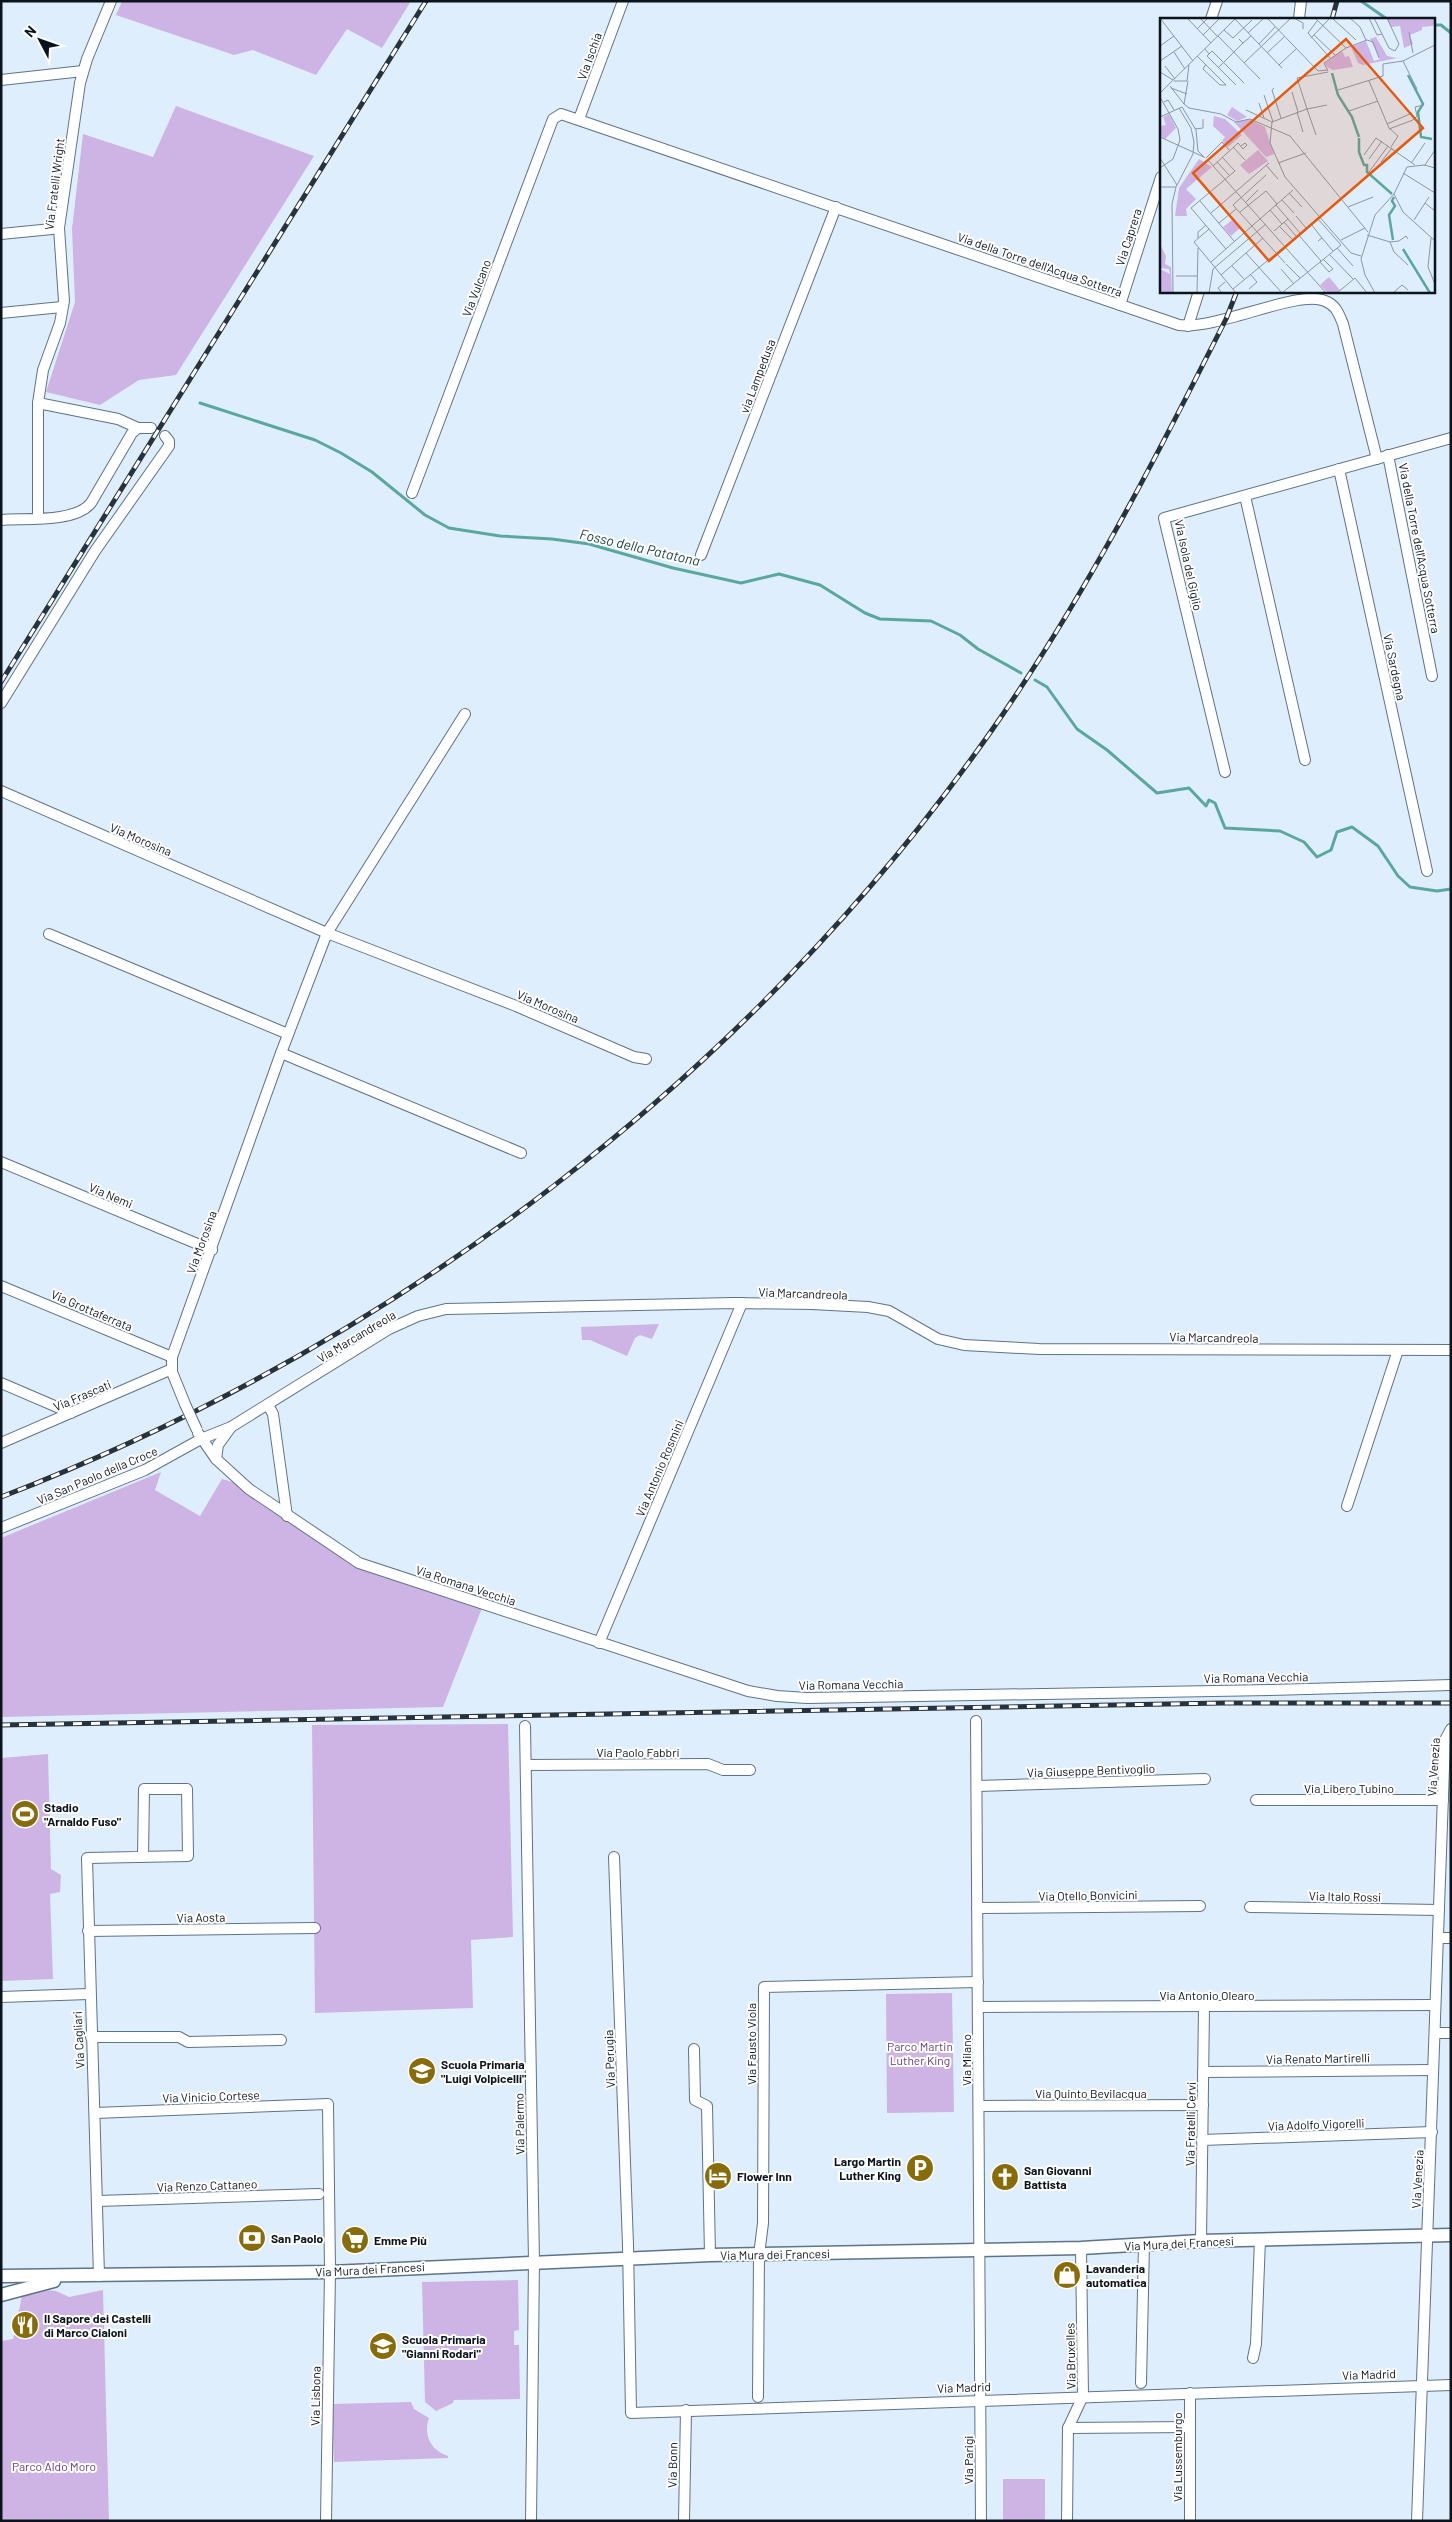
<svg xmlns="http://www.w3.org/2000/svg" width="1452" height="2522" viewBox="0 0 1452 2522" font-family="Barlow,sans-serif">
<rect width="100%" height="100%" fill="#dfeefd"/>
<g fill="#ceb4e4">
<path d="M122,1H411L382,48L347,29L316,75L253,50L234,55L116,15Z"/>
<path d="M176,106L314,156L176,375L139,380L100,405L46,392L75,302L72,229L83,134L153,157Z"/>
<path d="M659,1324L652,1339L640,1335L635,1338L627,1356L590,1340H582L581,1327Z"/>
<path d="M161,1472L155,1490L200,1516L222,1479L243,1485L359,1563L484,1603L443,1707L1,1717V1538Z"/>
<path d="M508,1724L513,1937L471,1940L473,2008L315,2013L312,1725Z"/>
<path d="M48,1754L51,1869L61,1875L60,1892L50,1894L53,1979L1,1981V1758Z"/>
<path d="M952,1993L954,2112L887,2113L886,1994Z"/>
<path d="M518,2280L519,2330L514,2331V2345H519L520,2399L454,2400L453,2403L436,2411L425,2402L422,2282Z"/>
<path d="M44,2290L56,2291L69,2297L103,2290L109,2521H1V2341L13,2339L22,2296Z"/>
<path d="M411,2402L414,2409L429,2418C423,2436 431,2450 448,2456V2458L334,2462L332,2404Z"/>
<rect x="1003" y="2479" width="42" height="42"/>
</g>
<g fill="none" stroke-linecap="round" stroke-linejoin="round">
<g stroke="#5aa89d" stroke-width="3">
<path d="M1361,1L1387,19"/>
<path d="M1433,25H1441L1451,33"/>
<path d="M200,403L315,440L341,453L372,472L425,515L449,528L500,536L552,539L589,544L673,568L741,583L779,574L820,585L865,613L880,619L931,621L960,635L978,649L1021,673"/>
<path d="M1035,680L1047,687L1077,729L1107,750L1157,793L1189,788L1206,806L1209,800L1215,803L1225,828L1280,831L1304,842L1317,857L1331,850L1337,832L1352,827L1378,846L1398,876L1410,887L1437,891L1451,889"/>
</g>
<g stroke="#5d7388" stroke-width="12">
<g id="minor">
<path d="M111,1L87,59L80,83L59,228L64,301L60,323L43,370L38,403L118,419L138,428"/>
<path d="M1211,19L1217,1"/>
<path d="M1299,19L1301,1"/>
<path d="M1,80L83,71"/>
<path d="M579,119L623,1"/>
<path d="M1,234L52,229"/>
<path d="M1120,305L1161,177"/>
<path d="M1,313L62,307"/>
<path d="M1188,326L1199,291"/>
<path d="M138,428H151"/>
<path d="M1388,455L1432,676"/>
<path d="M1339,469L1427,871"/>
<path d="M412,493L553,119L561,114L1179,325C1218,330 1298,289 1325,301C1336,305 1339,314 1343,324L1377,459"/>
<path d="M1245,496L1305,760"/>
<path d="M38,517V403"/>
<path d="M1,520C25,518 75,523 91,503L132,433L138,428"/>
<path d="M701,555L836,207"/>
<path d="M1,703L95,551L169,446V441L165,436"/>
<path d="M465,714L327,933L516,1006L634,1057L646,1059"/>
<path d="M1225,772L1164,518L1451,438"/>
<path d="M1,791L327,933L281,1053L172,1357V1372L185,1404"/>
<path d="M49,934L288,1034"/>
<path d="M281,1053L521,1153"/>
<path d="M1,1162L212,1250"/>
<path d="M1,1286L172,1357"/>
<path d="M1,1383L71,1413"/>
<path d="M268,1405L273,1414L287,1516"/>
<path d="M198,1433L216,1459L249,1489L359,1563L748,1691L777,1696L807,1698L1270,1690L1451,1685"/>
<path d="M1,1443L172,1369"/>
<path d="M216,1459L218,1445L231,1427"/>
<path d="M1347,1506L1398,1350"/>
<path d="M1,1528L145,1470L201,1439L231,1427L389,1329L418,1316L446,1309L734,1303L812,1304L868,1307L889,1311L938,1339L964,1345L1039,1349L1451,1350"/>
<path d="M599,1643L742,1303"/>
<path d="M976,1721L981,2521"/>
<path d="M525,1726L534,2262L531,2521"/>
<path d="M526,1765L708,1764L723,1770H750"/>
<path d="M977,1786L1205,1779"/>
<path d="M1256,1800H1443"/>
<path d="M614,1857L628,2245L631,2413L1451,2385"/>
<path d="M1250,1907L1439,1910"/>
<path d="M977,1908L1200,1906"/>
<path d="M88,1931L315,1928"/>
<path d="M1439,1938H1451"/>
<path d="M1,1997L89,1994"/>
<path d="M978,2007L1435,2005"/>
<path d="M1435,2033H1451"/>
<path d="M91,2037H179L188,2042L281,2040"/>
<path d="M694,2049L695,2100L707,2106L710,2255"/>
<path d="M1203,2072L1433,2070"/>
<path d="M979,2106L1203,2105"/>
<path d="M95,2113L328,2104L330,2272L326,2521"/>
<path d="M1202,2140L1432,2132"/>
<path d="M97,2201L319,2194"/>
<path d="M1201,2241L1204,2007"/>
<path d="M99,2276L87,1858L188,1856L187,1789H144L143,1857"/>
<path d="M1253,2358L1256,2344L1260,2239"/>
<path d="M1141,2383L1144,2244"/>
<path d="M758,2397L759,2255L763,2223L764,1987L978,1982"/>
<path d="M1068,2428L1190,2427"/>
<path d="M684,2521L686,2410"/>
<path d="M1067,2521L1068,2428L1083,2396L1081,2248"/>
<path d="M1190,2521V2393"/>
<path d="M1417,2521L1445,1740L1451,1729"/>
</g>
</g>
<g stroke="#5d7388" stroke-width="15">
<g id="tertiary">
<path d="M1,2276L330,2272L710,2255L1081,2248L1201,2241L1451,2235"/>
<path d="M1,2295L54,2281"/>
</g>
</g>
<use href="#minor" stroke="#fff" stroke-width="10"/>
<use href="#tertiary" stroke="#fff" stroke-width="12"/>
<g stroke="#28323b" stroke-width="5">
<g id="rail">
<path d="M1332,19L1337,1"/>
<path d="M1,682L426,1"/>
<path d="M1,1497C395,1345 748,1077 992,730C1083,600 1155,460 1226,319L1237,291"/>
<path d="M1,1725L1223,1703H1451"/>
</g>
</g>
<use href="#rail" stroke="#fff" stroke-width="3" stroke-dasharray="9" stroke-linecap="butt"/>
<g stroke="#5d7388" stroke-width="12" stroke-linecap="butt">
<path id="minor-bridge" d="M185,1404L197,1430"/>
</g>
<use href="#minor-bridge" stroke="#fff" stroke-width="10"/>
</g>
<defs>
<g id="stadium-disc" transform="scale(1.4375)"><circle r="9.5" fill="#886c0a" stroke="#fff"/><path d="M0-5a6.5 5 0 1 0 0 10a6.5 5 0 1 0 0-10ZM-3.5-1.8h7v3.6h-7Z" fill="#fff"/></g>
<g id="school-disc" transform="scale(1.4375)"><circle r="9.5" fill="#886c0a" stroke="#fff"/><path d="M0-5L7-2L0 1L-7-2ZM-4 1L0 2.5L4 1V4Q0 6-4 4Z" fill="#fff"/></g>
<g id="parking-disc" transform="scale(1.4375)"><circle r="9.5" fill="#886c0a" stroke="#fff"/><path d="M-3.5-5.5H1a3.5 3.5 0 0 1 0 7H-1V5.5H-3.5ZM-1-3.4V-.6H.8a1.4 1.4 0 0 0 0-2.8Z" fill="#fff"/></g>
<g id="hotel-disc" transform="scale(1.4375)"><circle r="9.5" fill="#886c0a" stroke="#fff"/><path d="M-6-4.5h1.5V1H6V5H4.5V3h-9V5H-6ZM-4 0a1.8 1.8 0 1 1 3.6 0ZM.5 0V-2.5h3Q6-2.5 6 0Z" fill="#fff"/></g>
<g id="church-disc" transform="scale(1.4375)"><circle r="9.5" fill="#886c0a" stroke="#fff"/><path d="M-1.2-6h2.4v3.5h3.3v2.4h-3.3V6h-2.4V-.1h-3.3v-2.4h3.3Z" fill="#fff"/></g>
<g id="bank-disc" transform="scale(1.4375)"><circle r="9.5" fill="#886c0a" stroke="#fff"/><path d="M-6-4H6V4H-6ZM0-2.3a2.3 2.3 0 1 0 0 4.6a2.3 2.3 0 1 0 0-4.6Z" fill="#fff"/></g>
<g id="supermarket-disc" transform="scale(1.4375)"><circle r="9.5" fill="#886c0a" stroke="#fff"/><path d="M-6-5.5h2.5l.6 2H6L4.5 2H-2.5L-4.4-4H-6ZM-1.5 3.2a1.3 1.3 0 1 0 .1 0ZM3 3.2a1.3 1.3 0 1 0 .1 0Z" fill="#fff"/></g>
<g id="shop-disc" transform="scale(1.4375)"><circle r="9.5" fill="#886c0a" stroke="#fff"/><path d="M-5-2.5h2.3a2.7 3.5 0 0 1 5.4 0H5L5.5 6h-11ZM-1.5-2.5h3a1.5 2.3 0 0 0-3 0Z" fill="#fff"/></g>
<g id="restaurant-disc" transform="scale(1.4375)"><circle r="9.5" fill="#886c0a" stroke="#fff"/><path d="M-5-6h1v4h1v-4h1v4h1v-4h1v5L-1.5 .5V6h-2V.5L-5-1ZM5-6V6H3V1.5H1.5Q1.5-4 5-6Z" fill="#fff"/></g>
</defs>
<g fill-rule="evenodd">
<use href="#stadium-disc" x="25" y="1814"/>
<use href="#school-disc" x="422" y="2071"/>
<use href="#parking-disc" x="920" y="2168"/>
<use href="#hotel-disc" x="718" y="2176"/>
<use href="#church-disc" x="1005" y="2177"/>
<use href="#bank-disc" x="252" y="2238"/>
<use href="#supermarket-disc" x="355" y="2240"/>
<use href="#shop-disc" x="1067" y="2275"/>
<use href="#restaurant-disc" x="25" y="2325"/>
<use href="#school-disc" x="383" y="2346"/>
</g>
<g text-anchor="middle" dominant-baseline="central" stroke-width="4" stroke-linejoin="round" paint-order="stroke">
<g font-size="12" fill="#0b141c" stroke="#fff">
<text transform="translate(589 56) rotate(-70)">Via Ischia</text>
<text transform="translate(54 184) rotate(-83)">Via Fratelli Wright</text>
<text transform="translate(1128 237) rotate(-72)">Via Caprera</text>
<text transform="translate(1040 264) rotate(19)">Via della Torre dell'Acqua Sotterra</text>
<text transform="translate(476 288) rotate(-69)">Via Vulcano</text>
<text transform="translate(757 376) rotate(-69)">via Lampedusa</text>
<text transform="translate(1420 548) rotate(79)">Via della Torre dell'Acqua Sotterra</text>
<text transform="translate(1189 565) rotate(78)">Via Isola del Giglio</text>
<text transform="translate(1395 667) rotate(78)">Via Sardegna</text>
<text transform="translate(141 839) rotate(23)">Via Morosina</text>
<text transform="translate(548 1006) rotate(23)">Via Morosina</text>
<text transform="translate(111 1195) rotate(23)">Via Nemi</text>
<text transform="translate(201 1242) rotate(-70)">Via Morosina</text>
<text transform="translate(803 1293) rotate(2)">Via Marcandreola</text>
<text transform="translate(92 1310) rotate(23)">Via Grottaferrata</text>
<text transform="translate(356 1336) rotate(-31)">Via Marcandreola</text>
<text transform="translate(1214 1337) rotate(1)">Via Marcandreola</text>
<text transform="translate(82 1395) rotate(-23)">Via Frascati</text>
<text transform="translate(659 1468) rotate(-67)">Via Antonio Rosmini</text>
<text transform="translate(97 1475) rotate(-23)">Via San Paolo della Croce</text>
<text transform="translate(466 1585) rotate(18)">Via Romana Vecchia</text>
<text transform="translate(1256 1677) rotate(-1)">Via Romana Vecchia</text>
<text transform="translate(851 1684) rotate(-1)">Via Romana Vecchia</text>
<text x="638" y="1752">Via Paolo Fabbri</text>
<text transform="translate(1433 1767) rotate(-86)">Via Venezia</text>
<text transform="translate(1091 1770) rotate(-2)">Via Giuseppe Bentivoglio</text>
<text x="1349" y="1788">Via Libero Tubino</text>
<text transform="translate(1088 1895) rotate(-1)">Via Otello Bonvicini</text>
<text transform="translate(1345 1896) rotate(1)">Via Italo Rossi</text>
<text transform="translate(201 1917) rotate(-1)">Via Aosta</text>
<text x="1207" y="1995">Via Antonio Olearo</text>
<text transform="translate(78 2040) rotate(-93)">Via Cagliari</text>
<text transform="translate(751 2044) rotate(-90)">Via Fausto Viola</text>
<text transform="translate(1318 2058) rotate(-1)">Via Renato Martirelli</text>
<text transform="translate(609 2059) rotate(-92)">Via Perugia</text>
<text transform="translate(966 2060) rotate(-90)">Via Milano</text>
<text x="1091" y="2093">Via Quinto Bevilacqua</text>
<text transform="translate(211 2096) rotate(-2)">Via Vinicio Cortese</text>
<text transform="translate(519 2124) rotate(-91)">Via Palermo</text>
<text transform="translate(1190 2124) rotate(-89)">Via Fratelli Cervi</text>
<text transform="translate(1316 2124) rotate(-2)">Via Adolfo Vigorelli</text>
<text transform="translate(1417 2179) rotate(-87)">Via Venezia</text>
<text transform="translate(207 2185) rotate(-2)">Via Renzo Cattaneo</text>
<text transform="translate(1179 2243) rotate(-3)">Via Mura dei Francesi</text>
<text transform="translate(775 2254) rotate(-1)">Via Mura dei Francesi</text>
<text transform="translate(370 2269) rotate(-3)">Via Mura dei Francesi</text>
<text transform="translate(1070 2356) rotate(-91)">Via Bruxelles</text>
<text transform="translate(1369 2374) rotate(-2)">Via Madrid</text>
<text transform="translate(964 2387) rotate(-2)">Via Madrid</text>
<text transform="translate(315 2396) rotate(-89)">Via Lisbona</text>
<text transform="translate(1177 2457) rotate(-90)">Via Lussemburgo</text>
<text transform="translate(968 2460) rotate(-90)">Via Parigi</text>
<text transform="translate(672 2465) rotate(-89)">Via Bonn</text>
</g>
<g font-size="12" font-weight="bold" fill="#0b141c" stroke="#fff" text-anchor="start">
<text x="44" y="1807">Stadio<tspan x="44" dy="14">"Arnaldo Fuso"</tspan></text>
<text x="441" y="2064">Scuola Primaria<tspan x="441" dy="14">"Luigi Volpicelli"</tspan></text>
<text x="901" y="2161" text-anchor="end">Largo Martin<tspan x="901" dy="14">Luther King</tspan></text>
<text x="1024" y="2170">San Giovanni<tspan x="1024" dy="14">Battista</tspan></text>
<text x="737" y="2176">Flower Inn</text>
<text x="271" y="2238">San Paolo</text>
<text x="374" y="2240">Emme Più</text>
<text x="1086" y="2268">Lavanderia<tspan x="1086" dy="14">automatica</tspan></text>
<text x="44" y="2318">Il Sapore dei Castelli<tspan x="44" dy="14">di Marco Cialoni</tspan></text>
<text x="402" y="2339">Scuola Primaria<tspan x="402" dy="14">"Gianni Rodari"</tspan></text>
</g>
<g font-size="12" fill="#623d7d" stroke="#fff">
<text x="920" y="2046">Parco Martin<tspan x="920" dy="14">Luther King</tspan></text>
<text x="54" y="2466">Parco Aldo Moro</text>
</g>
<g font-size="14" font-style="italic" fill="#1f443f" stroke="#fff">
<text transform="translate(640 547) rotate(13)">Fosso della Patatona</text>
</g>
</g>
<g transform="translate(1160 18)">
<rect width="275" height="275" fill="#dfeefd"/>
<path d="M227,0H275V4L273,8L262,9V12L250,17L253,26L244,30L240,8L231,9ZM216,19L227,38L237,40L203,47L198,45L191,29L206,23L214,43L220,41L210,21ZM182,33L185,39L189,38L193,49L173,52L167,49L165,45ZM72,89L87,99L77,103L67,97ZM9,96L16,110L5,121L0,118V108L6,107L3,99ZM54,98L65,101L82,117L68,129L62,123L65,119L53,108ZM89,101L105,109L114,136L106,139L74,104ZM98,132L108,143L89,156L80,147ZM39,141L52,149L26,171L36,181L26,191L27,198H15L19,170ZM72,202L80,210L71,218L63,209ZM0,226L6,238L5,246L11,249L12,275H0V251L10,256L9,251L0,250ZM169,259L180,272L176,275H168L160,267Z" fill="#ceb4e4"/>
<path fill="none" stroke="#5aa89d" stroke-width="2.5" d="M172,55L178,77L192,99L199,119M248,57L263,86L258,94L261,119L272,121M199,120V134L204,147H207V154L232,176M233,222L229,197L235,188L232,183L234,179M243,231L270,275"/>
<path fill="none" stroke="#8a97a3" stroke-width="1" d="M0,0L33,43M27,0L51,25M40,0L57,18M107,0L158,53L167,52M134,0L143,5V11M155,0L186,30M172,0L196,22M190,0L200,9L206,22M209,0L217,17L222,16M214,0L229,30L235,33L239,26L227,0M75,1L122,50M157,3L148,15L171,41M37,11L48,0M64,12L73,20L92,2M249,14L253,35M88,15L104,0M43,17L60,0M154,17L175,37M58,18L100,61M151,20L170,0M79,21L83,25L91,18M99,26L115,9M0,28L14,18M45,31L49,36L52,33L84,65M14,34L25,51M107,35L124,19M49,36L47,38L76,67M37,38L66,67M0,43L22,28M243,43L257,71M84,45L131,0M46,46L43,51L60,67H66M119,47L136,31M5,48L15,61M59,49L83,25M168,53L164,45L186,30L207,22L213,24L219,40M0,54L13,62M168,54L137,60L147,91L112,104L110,125L125,159L191,235L201,238M14,63H27L29,47M28,63L24,86L29,90L61,96L76,104L90,101L130,118L208,214M209,63L229,110L238,118L231,129M10,68L24,86M11,70L27,76M114,70L112,72L121,100M178,72L223,58V46L243,43L275,27M132,74L138,94M0,75L76,0M104,77L113,104M0,79L18,111L20,122L13,141L0,150M4,84L8,82L14,92M99,85L104,100M86,92L112,104M189,93L218,83M137,94L143,114M0,99L22,89L36,112L38,133L45,140M227,106L252,95M35,111L43,110V101M229,111L253,102L257,98L255,89L264,87M156,117L147,91L167,87M0,119L44,139M73,129L85,142M204,137L216,120L255,147M62,139L75,153L31,190L66,231M0,140L17,167M46,140L62,124L69,132M47,141L166,275M209,141L222,123M57,144L69,157M221,144L232,130M252,144L265,125M118,145L146,135M106,147L118,161M265,147L275,132M53,148L78,125L83,131L87,127L85,125L81,128M209,154L228,128M243,155L275,175M106,157L73,187L125,245M0,169H16M129,175L142,189M234,176L243,194L274,222M269,179L265,185L275,193M122,182L134,195M40,183L74,223M86,184L98,172M116,187L140,215M188,189L213,179M110,192L122,206M80,194L106,173L117,186M51,195L109,145M136,198L146,210M254,202L265,185M124,204L136,218M59,205L76,191M151,206L162,220M119,208L132,221M49,211L34,224L76,275M114,213L128,201M138,216L161,243M207,217L230,224L239,223L246,218L248,221M38,220V214L46,207M271,220L268,249L275,266M181,222L205,210M158,223L162,220L173,233M230,224L234,234L248,247M177,230L193,248M86,235L122,275M169,236L193,261M51,244L133,172M160,244L169,254L173,251L163,241M126,246L140,260M72,248L84,261M121,251L133,265M61,257L103,220M16,258H37M73,271L158,201L181,227L122,275M89,271L97,264L90,256M13,275L12,186L16,169L33,136L34,124L31,110L19,90M37,275L38,230M49,275L53,251L106,206M62,275L58,270L65,264M177,275L195,260L207,275M215,275L205,257L201,241L215,197L234,176L247,149L264,147L275,150M233,275L242,267L248,272"/>
<path fill="#e8590c" fill-opacity="0.15" stroke="#e8590c" stroke-width="2.5" d="M186,21L263,110L109,243L33,155Z"/>
<rect width="275" height="275" fill="none" stroke="#0b141c" stroke-width="2.5"/>
</g>
<rect width="1452" height="2522" fill="none" stroke="#0b141c" stroke-width="5"/>
<g transform="translate(40 40) rotate(311)" stroke="#ffffff" stroke-width="4" paint-order="stroke">
<path d="M0-4L9 19L0 12L-9 19Z" fill="#0b141c"/>
<text y="-8" font-size="14" font-weight="bold" text-anchor="middle" fill="#0b141c">N</text>
</g>
</svg>
